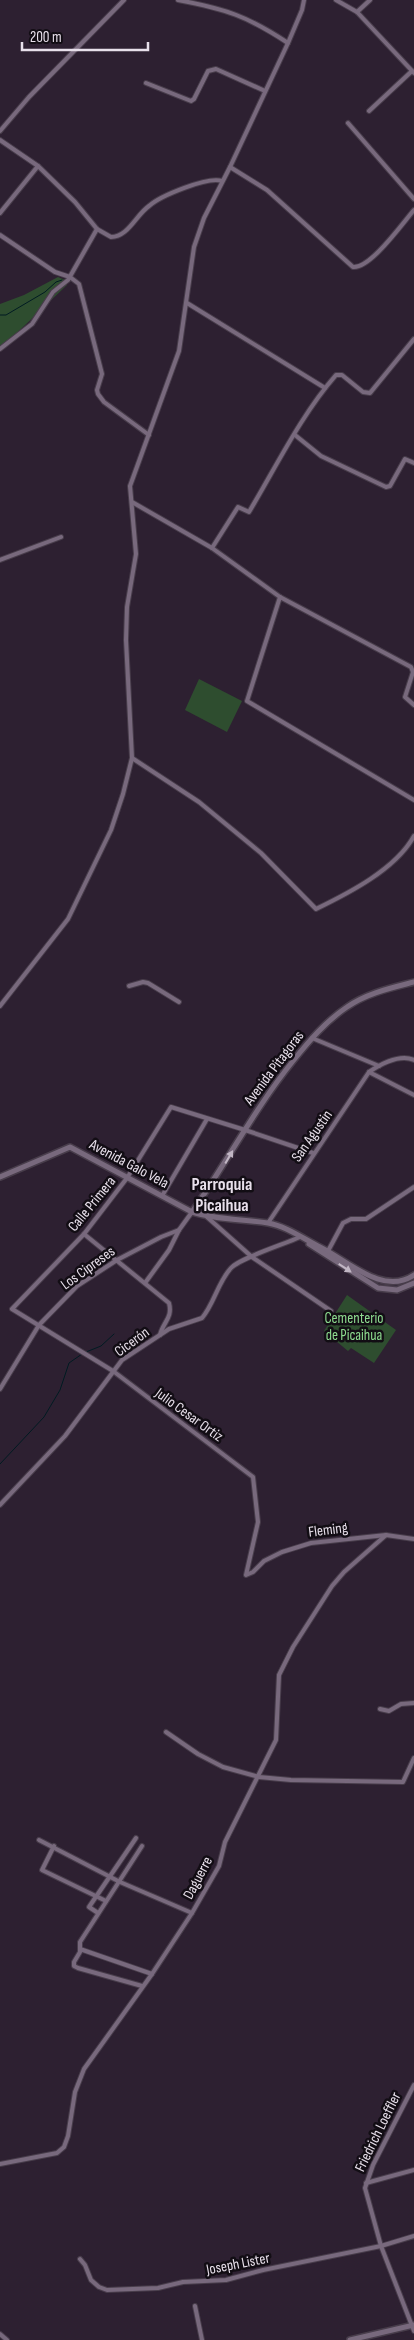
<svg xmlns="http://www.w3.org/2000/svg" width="414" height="2340" viewBox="0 0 414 2340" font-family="'Sofia Sans Condensed',sans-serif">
<rect width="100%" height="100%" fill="#2d2031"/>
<g fill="#2e4d2f">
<path d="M58,277L65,280L67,285L0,349V304L24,295Z"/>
<path d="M199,679L242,701L227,732L185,710Z"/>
<path d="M347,1295L396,1330L374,1363L351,1348L348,1351L324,1331Z"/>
</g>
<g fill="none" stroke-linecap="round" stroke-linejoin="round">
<g stroke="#001b22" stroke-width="1">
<path d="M0,315H6L45,292L56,282L62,280"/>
<path d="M86,1352L101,1346L114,1334"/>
<path d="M0,1464L44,1417L60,1390L69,1363L82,1354"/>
</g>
<g stroke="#483d4b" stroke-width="6">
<g id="street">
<path d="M178,0C226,9 247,16 288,43"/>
<path d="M336,0L357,12L414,73"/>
<path d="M357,12L370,0"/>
<path d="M146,83L191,101L194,99L208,71L216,69L265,91"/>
<path d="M369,111L412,71"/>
<path d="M348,123L414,199"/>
<path d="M0,131L29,97L124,0"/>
<path d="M0,140L38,166L75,202L97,229L111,237C128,237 136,215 149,206C160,196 208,176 222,181"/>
<path d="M230,167L267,190L353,267C370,269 402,224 414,210"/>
<path d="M0,213L38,166"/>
<path d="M0,235L55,272L70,277L79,284L102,374L97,390L98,394L104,402L149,435"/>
<path d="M187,303L325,388"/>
<path d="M0,349L32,324L53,292L68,280L97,229"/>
<path d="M295,435L321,456L386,487L390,486L405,459L414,463"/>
<path d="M132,502L212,548L280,597L411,667L413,672L405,697L414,705"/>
<path d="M212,548L238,507L249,512C276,467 301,415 336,375H342L363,392L370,393L414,339"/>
<path d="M0,560L61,537"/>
<path d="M280,597L247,701L414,800"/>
<path d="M132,758L199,802L261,853L316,909C349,893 396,869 414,836"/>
<path d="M129,986L143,982L148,983L179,1002"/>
<path d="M0,1006L68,919L111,830L123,794L132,758L126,640L127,607L136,554L130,486L179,351L194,247L204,218L230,167L288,43L302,10L304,0"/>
<path d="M312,1038L379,1066"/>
<path d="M369,1072L414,1095"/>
<path d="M313,1153L245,1130L171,1107L127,1178L84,1234L12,1309L113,1371L253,1477L258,1522L246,1575L253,1572L264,1561L282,1552L311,1543L386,1535L414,1539"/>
<path d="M162,1196L207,1119"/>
<path d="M207,1217L252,1257L331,1311"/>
<path d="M268,1223L369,1072C381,1064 400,1054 414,1060"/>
<path d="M84,1234L169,1303C173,1318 163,1322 160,1335"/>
<path d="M328,1251L343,1223L351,1219H366L414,1187"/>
<path d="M145,1283L169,1250L179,1230"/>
<path d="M0,1389L39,1325L77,1286L117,1260L161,1237L179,1230L192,1212"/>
<path d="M0,1505L65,1436L122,1360L169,1329L202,1318C214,1304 218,1282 231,1268C240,1258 285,1244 300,1237"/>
<path d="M380,1709L389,1711L401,1704L414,1703"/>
<path d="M166,1732L198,1754L223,1767L259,1777L291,1780L403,1782L414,1758"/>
<path d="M39,1840L120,1882L192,1913"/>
<path d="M54,1846L42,1870L106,1901"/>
<path d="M98,1913L89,1907L136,1838"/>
<path d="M80,1949L152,1974"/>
<path d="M142,1986L78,1968L74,1966V1962L80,1952V1942L142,1846"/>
<path d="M414,2085L373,2165L365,2188L381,2246L414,2331"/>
<path d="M0,2164L57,2153L64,2147L68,2136L75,2092L84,2069L152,1974L192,1913L219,1866L225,1842L276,1740L279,1675L293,1647L332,1586L344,1572L386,1535"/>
<path d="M366,2183L414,2170"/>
<path d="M80,2259L85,2265L91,2280L99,2287L107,2290L158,2288L183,2282L226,2280L263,2270L381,2246L414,2236"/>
<path d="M195,2306L202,2340"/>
<path d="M0,2334L7,2340"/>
</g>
</g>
<g stroke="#483d4b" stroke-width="8">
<g id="secondary">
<path d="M0,1177L70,1147L192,1212C217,1220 242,1219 268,1223C286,1226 304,1239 320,1247C348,1261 383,1296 414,1275"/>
<path d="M192,1212C227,1162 255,1108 293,1061C309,1041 326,1021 347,1007C367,993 391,988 414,982"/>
<path d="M309,1244L378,1288L397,1290L414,1283"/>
<path d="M350,2340L414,2325"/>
</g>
</g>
<use href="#street" stroke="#78697d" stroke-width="4"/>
<use href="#secondary" stroke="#78697d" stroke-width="5"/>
</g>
<defs><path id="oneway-solid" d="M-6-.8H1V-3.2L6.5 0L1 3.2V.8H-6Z" transform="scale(1.25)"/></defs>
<g fill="#c1b6c4">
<use href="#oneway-solid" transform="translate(229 1157) rotate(-60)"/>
<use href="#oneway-solid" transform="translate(345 1268) rotate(33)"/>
</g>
<g text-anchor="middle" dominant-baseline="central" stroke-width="5" stroke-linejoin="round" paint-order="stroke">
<g font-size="15" fill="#e8e0eb" stroke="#120d14">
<text transform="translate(274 1068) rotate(-53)">Avenida Pitagoras</text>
<text transform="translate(312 1136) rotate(-55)">San Agustin</text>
<text transform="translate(129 1164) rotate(28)">Avenida Galo Vela</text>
<text transform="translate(92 1204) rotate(-51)">Calle Primera</text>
<text transform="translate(88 1268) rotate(-36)">Los Cipreses</text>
<text transform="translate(132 1342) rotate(-36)">Cicerón</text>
<text transform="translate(189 1415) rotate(36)">Julio Cesar Ortiz</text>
<text transform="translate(328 1530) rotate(-7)">Fleming</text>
<text transform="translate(198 1878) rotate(-62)">Daguerre</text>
<text transform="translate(378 2132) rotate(-64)">Friedrich Loeffler</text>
<text transform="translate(238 2264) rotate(-11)">Joseph Lister</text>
</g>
<g font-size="15" fill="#8edc90" stroke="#120d14">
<text x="354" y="1318">Cementerio<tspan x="354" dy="17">de Picaihua</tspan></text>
</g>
<g font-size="18" font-weight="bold" fill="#e8e0eb" stroke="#120d14">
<text x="222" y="1184">Parroquia<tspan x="222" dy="21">Picaihua</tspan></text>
</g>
</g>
<path d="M22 42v8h126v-8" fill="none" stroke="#e8e0eb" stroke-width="2.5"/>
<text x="30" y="42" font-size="15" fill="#e8e0eb" stroke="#120d14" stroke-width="4" paint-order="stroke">200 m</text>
</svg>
